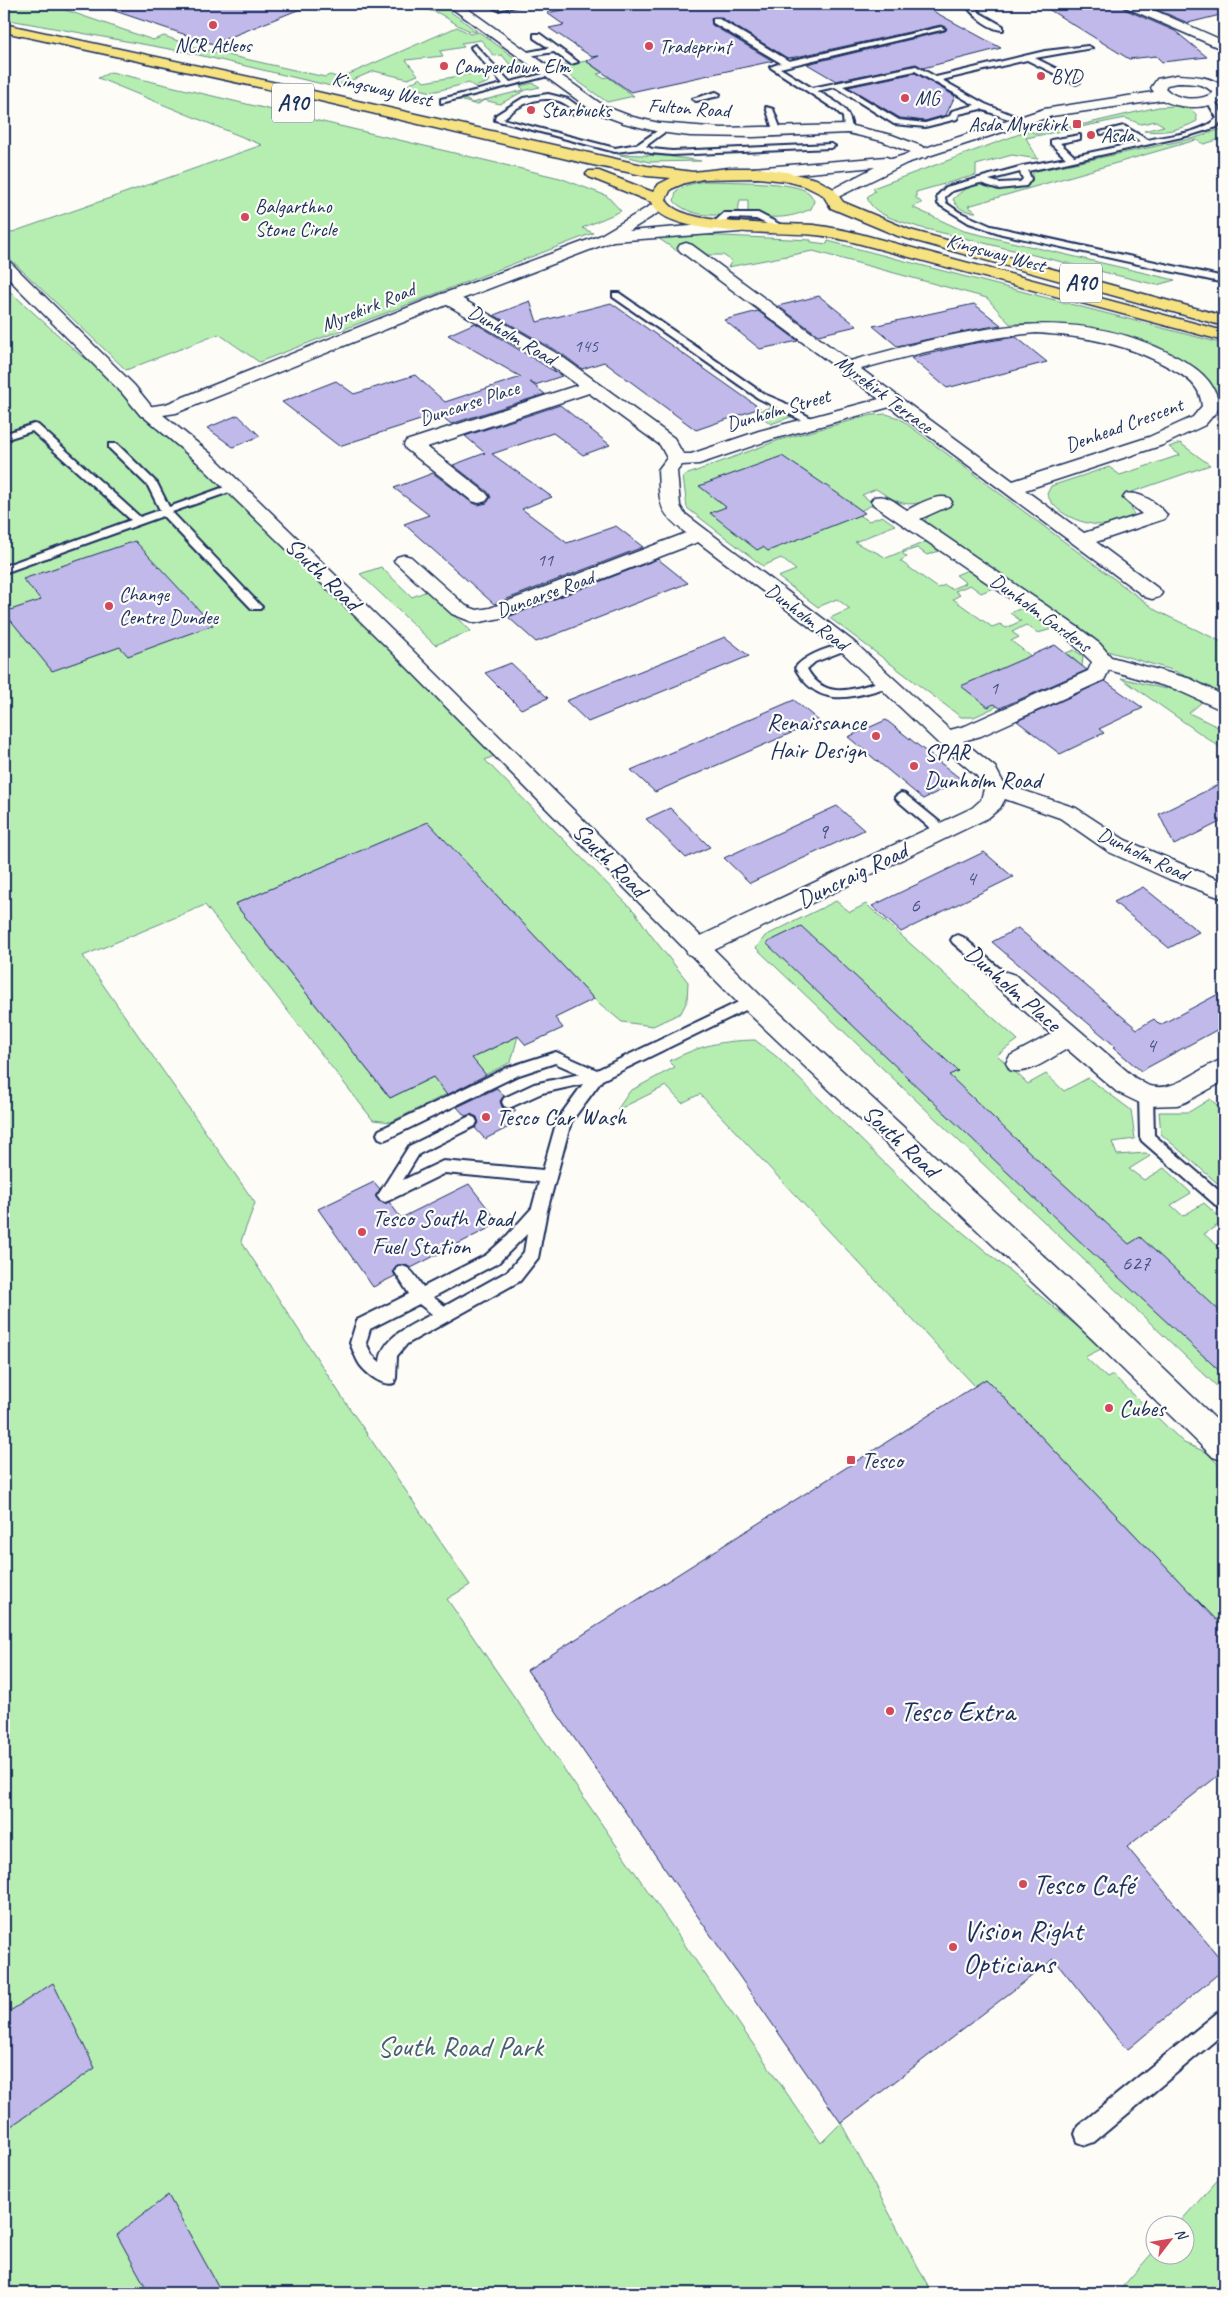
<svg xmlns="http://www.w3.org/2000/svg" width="1228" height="2297" viewBox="0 0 1228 2297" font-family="Caveat,sans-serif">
<rect width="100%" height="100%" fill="#fdfcf7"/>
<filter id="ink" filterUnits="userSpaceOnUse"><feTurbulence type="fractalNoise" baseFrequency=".02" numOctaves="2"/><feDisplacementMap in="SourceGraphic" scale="10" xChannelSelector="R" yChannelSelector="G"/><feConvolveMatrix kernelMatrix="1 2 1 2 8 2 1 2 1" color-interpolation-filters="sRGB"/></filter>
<g filter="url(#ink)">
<g fill="#b6eeb1" stroke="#688e88">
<path d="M4,4H48L153,40L164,36L201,49L325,77L330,75L340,78L457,27L470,34L479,32L533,71L527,75L510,74L505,69L513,68L502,55L494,56L481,40L461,43L464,47L440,51L443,56L406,60L418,75L408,79L374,71L335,87L186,52L4,19Z"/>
<path d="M427,4H440L477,31C467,34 447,17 438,13C432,11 424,9 418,8Z"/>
<path d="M586,61L602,73L597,74L603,78L608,77L634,96L607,102L558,67Z"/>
<path d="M111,72L560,178L607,196L621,211L582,228L593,233L259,362L219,334L126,370L4,253V235L262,145L98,78Z"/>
<path d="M483,72L490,79L489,82L475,87L469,83L432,92L406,86L420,78L424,82Z"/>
<path d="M533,83L540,87L526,90L500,104L484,100L477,105L460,100L465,99L472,103L524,90L520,86Z"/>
<path d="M1176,106L1190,109L1196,114L1197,121C1181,130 1162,133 1144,131L1164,126L1156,121L1141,124L1125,118L1026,138L1038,159L1012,155L976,165V175L916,192V198L922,203L912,207L964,231L1175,280L1157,285L918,227C902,221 872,216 867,197L875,191L873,188L1025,132L1031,131L1036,134L1043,132L1039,130L1085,124L1158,107Z"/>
<path d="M1224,128V138L1204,144L1196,140L968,206L976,212C966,212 957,209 953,199C961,191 972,184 984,184C988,184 992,187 995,188C1008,190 1023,190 1032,181V174L1036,171L1195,138Z"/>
<path d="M617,154L666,156L701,161L649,162Z"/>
<path d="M704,181C724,182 798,180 810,194C812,196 813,199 814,201L811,209C791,218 768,221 748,211V200H740L738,211C719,218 689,217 674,201L676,191L687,185Z"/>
<path d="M679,234L811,240V242L827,244L828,241L1224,344V399C1213,393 1207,376 1196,368C1141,331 1075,321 1010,324L987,298L813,251L728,267L732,261L723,255H705L692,247L677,251L655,236Z"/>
<path d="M4,286L78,353L128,389L503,752L485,760L635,912L650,934L688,982L687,1001L681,1013L653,1026L622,1022L594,999L428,823L235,904L390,1098L518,1036L511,1062L391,1122L373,1120L205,905L83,956L255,1203L241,1241L344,1400L470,1585L447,1599L821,2143L841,2123L932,2293H4Z"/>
<path d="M777,405L796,415L771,424L756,412Z"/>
<path d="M886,414L899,418L1157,611L1224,643V698L1211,691L1210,687L1172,670L1107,651L929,527L925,520L930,515L951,506L938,497C908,508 902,506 876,489L862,495L874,504L856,513L869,521L882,516L895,525L855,542C865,549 875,550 886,558L925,542H932L939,547V551L927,555L917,548L902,553L907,557L900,561L938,588L945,585L951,589L966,583L956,575L968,570L993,588L981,593L970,585L955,591L960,595L953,599L992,627L1000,624L1006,628L1021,621L1010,613L1022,608L1052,629L1038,633L1026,625L1012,632L1019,637L1011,641C1036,658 1046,676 1077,662L1066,653L1074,650L1083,656L1082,667L974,717H961L830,618L850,609L837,599L818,607L778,577L796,570L781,558L763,566L687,508L683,476L779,440L872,415Z"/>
<path d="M1180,443L1210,465L1126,494L1135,518C1128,521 1120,525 1113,525C1089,527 1056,517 1047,494L1051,486L1109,467L1120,475L1180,455L1169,447Z"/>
<path d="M381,567L412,597L427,591L471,631L435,645L360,574Z"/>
<path d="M1121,678L1166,689L1168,685L1184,692L1202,702L1189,713L1224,730V750Z"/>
<path d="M836,901L850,912L866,904L1018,1040L997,1055L1028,1084L1046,1074L1064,1091L1088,1078L1131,1110L1135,1139L1112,1142L1117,1155L1146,1153L1150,1156L1129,1169L1144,1180L1164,1168L1191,1193L1171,1205L1183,1216L1204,1203L1224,1221L1204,1234L1219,1247L1224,1243V1393L756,948L765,936Z"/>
<path d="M755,1040L777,1057L915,1193L1078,1327L1101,1349L1085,1357L1107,1378L1113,1375L1184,1443L1206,1452L1224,1470V1628L986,1379L975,1386L700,1094L682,1103L666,1086L617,1110L630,1091L675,1067L669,1061C702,1045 719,1041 755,1040Z"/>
<path d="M1210,1099L1224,1111V1189L1161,1134L1159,1112H1189Z"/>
<path d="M1224,2173V2293H1117L1155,2250L1156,2254H1186V2224H1178Z"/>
</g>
<g fill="#c0b9ea" stroke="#1b2f5e">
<path d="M107,4H309L310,5L213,44L106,8Z"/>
<path d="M591,4H920L1001,48L923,68L916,64L836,81L807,64L945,31L947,28L941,25L796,57L787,58L720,17H713L711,19L712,25L773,61L631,92L586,61L599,56L592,57L549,28L564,25L547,13Z"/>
<path d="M1040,4H1121L1124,9L1175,31L1207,57L1162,62L1156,56L1129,59Z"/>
<path d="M1144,4H1224V14L1188,23Z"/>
<path d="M915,73L955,96L946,115L925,121L900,118L848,87Z"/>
<path d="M819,296L857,326L818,335L778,306Z"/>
<path d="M530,301L537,322L611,303L760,408L696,430L604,362L582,369L562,354L494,315Z"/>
<path d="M974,304L1001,325L971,330L897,346L873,326Z"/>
<path d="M758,311L798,341L760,349L724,320Z"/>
<path d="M475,323L562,376L535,385L530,382L545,394L451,424L439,414L339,446L282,402L336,381L354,394L415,375L445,402L521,377L448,335Z"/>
<path d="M1016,337L1047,362L947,388L911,358L970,344Z"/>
<path d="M560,405L610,445L583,455L553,433L492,454L552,497L522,509L567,543L616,526L643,547L494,604L404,524L429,515L394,488L433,473L471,502L478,505L487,503L491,497L488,492L453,465L485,453L465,436Z"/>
<path d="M238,415L260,436L233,447L207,428Z"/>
<path d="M782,456L837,493L865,513L768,551L763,547L757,550L710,513L726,507L699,486Z"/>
<path d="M135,541L213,625L128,656L120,647L52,671L4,612L41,600L23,579Z"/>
<path d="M658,559L688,583L536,642L508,617Z"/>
<path d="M725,637L749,656L588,722L566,701Z"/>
<path d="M1055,645L1087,670L1000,708L994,704L988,707L961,686Z"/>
<path d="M511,663L548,698L521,709L485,673Z"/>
<path d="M1105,681L1143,708L1099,729L1104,733L1060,754L1017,721Z"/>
<path d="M794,700L819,721L655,792L631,770Z"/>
<path d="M886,720L962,780L923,799L848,737Z"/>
<path d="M1224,782V820L1174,845L1159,814Z"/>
<path d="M837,806L864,830L750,883L724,858Z"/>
<path d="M670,808L710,847L686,858L646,819Z"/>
<path d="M428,822L594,999L555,1018L563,1028L526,1045L518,1036L472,1058L486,1075L447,1095L433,1077L390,1098L235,904Z"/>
<path d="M984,852L1013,877L901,932L872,906Z"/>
<path d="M1143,887L1199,932L1169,948L1114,902Z"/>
<path d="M801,926L958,1071L949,1075L1044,1166L1129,1244L1140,1237L1224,1315V1375L1088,1249L766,943Z"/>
<path d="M1018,928L1137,1029L1154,1019L1160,1025L1224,991V1026L1141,1071L1113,1047L1115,1046L992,942Z"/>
<path d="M497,1088L504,1096L500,1101L502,1107L508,1110L514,1108L516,1111L502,1119L509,1127L485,1139L475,1128L479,1123L477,1117L471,1114L465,1116L457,1107Z"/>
<path d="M374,1182L380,1189L376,1197L384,1204L389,1202L401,1218L469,1184L499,1223L411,1268L406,1265H397L393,1271L395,1276L373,1287L318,1209Z"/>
<path d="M986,1379L1224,1628V1771L1127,1847L1224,1963V1969L1127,2050L1054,1959L841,2123L527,1670Z"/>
<path d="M53,1983L95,2068L4,2131V2015Z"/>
<path d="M168,2195L222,2293H149L117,2235Z"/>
</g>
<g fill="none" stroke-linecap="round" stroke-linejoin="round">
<g stroke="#1b2f5e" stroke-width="4">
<g id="lane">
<path d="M510,4H524L498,10L494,8Z"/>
<path d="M970,4H976V8L980,13L1003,26V30C991,30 975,17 968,8Z"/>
<path d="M713,19H719L789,61L941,27L945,29L780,68L812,88L916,66L936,77L1045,51L1088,46L1092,48L1035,58L1079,80L1080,82L1076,84L1027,60L942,80L985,104L1022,119L1023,121L1019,123L981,109L959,114L957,119L925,127L894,124L835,87L817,91C835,102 850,106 852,129L848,131L844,129L843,117L836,110L770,67L781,63L713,23ZM915,71L975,105L952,111L950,116L925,123L899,120L843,86Z"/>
<path d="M534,34H540L578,62L571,64L554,52L523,57V53L549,48L534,38Z"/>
<path d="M475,45L510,82L552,72L556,74L441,103V99L503,84L472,49L471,47Z"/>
<path d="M716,92L720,94L719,96L696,101L692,99Z"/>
<path d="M548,94L568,99L579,107L578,112L571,114V108C549,90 521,102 503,119L615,148L638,144L663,127L667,129L666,131L646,146L652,149L672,151L831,144L835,146L831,148L672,155L650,153L640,149L615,152L495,120L496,115L523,98Z"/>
<path d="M1208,99H1214L1224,117L1217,127L1191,135L1028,171L1031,179L1026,186L999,189L980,183L952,191L945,197L946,203L959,212L991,226L1224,277V283L1002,234L969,223L938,204L937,196L946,187L1023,166L1066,158L1051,144V140L1080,135V139L1060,143L1074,156L1140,142L1123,131L1101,134L1100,132L1124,126L1148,140C1169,135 1201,134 1217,118L1207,101ZM1020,172L1023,179L1020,182L999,183L989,180Z"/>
<path d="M766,107L773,109L781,130L780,132L773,130Z"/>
<path d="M724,213H758L787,228L780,230L756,219L729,218L719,227H713V223Z"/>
<path d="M613,293H619L764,394L783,402L818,422L817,424H809L758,398L613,297Z"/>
<path d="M34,424L38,425L140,517L160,510L148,486L109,448V444H117L157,483L169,507L230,485H238V489L172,512L260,605L262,607L260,609H252L163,516L4,573V566L131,520L32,431L4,440V434Z"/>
<path d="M847,643L853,646L851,648L815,662L807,669C826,704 858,687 888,679L894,683L892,686C853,697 819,711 795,668C806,654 830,647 847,643Z"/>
<path d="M901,793L905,794L947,828L948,831L947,834H937L897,800L895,797Z"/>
<path d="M958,935L963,937L1011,978L1013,981L1011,984H1001L953,943L951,940L953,937Z"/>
<path d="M751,996L756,997L758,1001L756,1005L602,1080L571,1122L547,1211L538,1258L520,1281L407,1344L397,1356L396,1378L394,1383C383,1387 367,1374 360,1365C356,1359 353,1350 350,1343L357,1320L409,1294L395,1272L397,1267C410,1263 416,1278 423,1287L486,1255L504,1239L532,1208L539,1182L445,1173L390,1200L385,1202L380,1200L377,1196L380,1192L409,1146L470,1116L475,1118L477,1122L475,1126L419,1154L403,1180L443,1161L543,1170L557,1120L583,1084L542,1093L509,1108L504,1106L502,1102L504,1098L534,1084L580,1074L555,1063L516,1076L389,1138L384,1140L379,1138L377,1134L379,1130L506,1068L556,1052L597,1070ZM527,1234L524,1252L508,1271L445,1306L433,1297L498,1263ZM419,1304L432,1314C412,1325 382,1336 380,1362L372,1355L366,1343L370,1329Z"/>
<path d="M1146,1091L1151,1092L1153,1096L1154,1135L1224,1195V1210L1219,1208L1142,1141L1140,1137L1139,1096L1141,1092Z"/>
<path d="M1224,2010V2033L1094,2142L1086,2145L1078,2142L1075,2134L1078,2126L1217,2013Z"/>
</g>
</g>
<g stroke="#1b2f5e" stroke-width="3">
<g id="street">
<path d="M446,4H461L604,106L633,117L659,123L722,128L848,125L892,135L921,146L932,154L925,158L882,141L848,133L753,137L690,136L659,132L624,123L594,112Z"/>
<path d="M1123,4H1140L1224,41V50L1125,7Z"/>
<path d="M686,243L692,245L850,361C958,332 1065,299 1171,354C1195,366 1215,379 1220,407L1205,425L1163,445L1025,490L1084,533L1142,514L1123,498L1126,494C1140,491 1159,504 1167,515L1164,519L1096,542L1159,589L1162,593L1159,597L1152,599L1145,597L890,407L773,439L699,464L682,465L677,471L680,506L684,513L854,642L950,730L965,726L1088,671L1092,662L1065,636L874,505L871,501L874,497C888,494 896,503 907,510C920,504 935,494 949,498L952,502L949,506L920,519L1079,628L1100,644L1111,657L1191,679L1224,696V711L1175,689L1109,670L1104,680L981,736L963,741L995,767L1004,784L1076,808L1125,840L1224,882V899L1169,879L1109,852L1060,818L1005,799L1000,808L988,818L706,954L697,957L688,954L685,948L688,942L972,808L981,800L984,789L977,776L938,743L840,650L698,542L501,618L475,623L452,614L394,561L397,557L404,555L411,557L466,606L477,610L490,608L686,533C657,511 660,504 658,470L667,458L660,445L589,393L427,447L486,493L489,497L486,501L479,503L472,501L406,449L404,445L406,441L578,385L549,364L442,302L440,298L442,294H454L561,356L674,438L683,454H691L759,431L879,399L680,251L678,248L680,245ZM1036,333C1084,336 1130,344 1172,369C1181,374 1191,380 1196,388C1200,393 1201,400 1202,406L1193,417L1149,437L1013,481L861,369C919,353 976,338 1036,333Z"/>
<path d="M4,260L10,262L134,385L156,412L153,416H141L122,393L4,274Z"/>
<path d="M1006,972L1015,975L1135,1078C1140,1080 1145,1085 1150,1086C1176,1093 1200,1066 1224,1059V1081L1186,1102L1177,1105L1146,1106L1117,1092L1067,1049C1050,1058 1029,1076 1010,1070L1006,1063L1010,1056L1051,1034L997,987L993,981L997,975Z"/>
</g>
</g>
<g stroke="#1b2f5e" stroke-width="3">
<g id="secondary">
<path d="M1177,75C1195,76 1210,76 1224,87V99C1207,110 1180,109 1162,100L1052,116L907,163L832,200L827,198L824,195L827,192L875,167L753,178L748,176L745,173L748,170L753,168L886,157L892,159L1044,109L1154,92L1151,88L1157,79ZM1177,83C1191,84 1204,82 1213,93C1199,102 1176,100 1165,88L1167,85Z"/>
<path d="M660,200L666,202L668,205L666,208L629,231L740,222L746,224L748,227L746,230L740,232L613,241L454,302L176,413L163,415L211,454L405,643L760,995L1112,1319L1224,1427V1461L1213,1457L1090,1337L742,1007L391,651L197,462L138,412L141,408L166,404L442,294L599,236Z"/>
</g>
</g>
<g stroke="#1b2f5e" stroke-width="3">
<path id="highway" d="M4,24L295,87L647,166L693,172L729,168H758L786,172L816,179L834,189L843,202L910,230L1224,316V326L898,236L831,208L823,195L805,186L786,181L758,178L703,179L685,183L671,189L666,199C675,227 787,223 814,225C829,227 845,230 860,234L1224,331V341L853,242C840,239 828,236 815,235C782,231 664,238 651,202L589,177L586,174L589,171H599L653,192L659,184L671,178L647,176L588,164L295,95L4,32Z"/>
</g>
<use href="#lane" fill="#fdfcf7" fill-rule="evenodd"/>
<use href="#street" fill="#fdfcf7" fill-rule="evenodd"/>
<use href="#secondary" fill="#fdfcf7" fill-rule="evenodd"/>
<use href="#highway" fill="#f7e281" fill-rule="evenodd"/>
</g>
</g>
<g fill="#d1495b" stroke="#fdfcf7" stroke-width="2">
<circle cx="213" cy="25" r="5"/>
<circle cx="649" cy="46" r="5"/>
<circle cx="444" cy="66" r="5"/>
<circle cx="1041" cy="76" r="5"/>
<circle cx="905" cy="98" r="5"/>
<circle cx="531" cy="110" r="5"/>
<rect x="1072" y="119" width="10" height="10" rx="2.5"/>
<circle cx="1091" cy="135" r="5"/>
<circle cx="245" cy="217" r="5"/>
<circle cx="109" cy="606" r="5"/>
<circle cx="876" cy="736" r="5"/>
<circle cx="914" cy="766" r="5"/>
<circle cx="486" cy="1117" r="5"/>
<circle cx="362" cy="1232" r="5"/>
<circle cx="1109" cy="1408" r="5"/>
<rect x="846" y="1455" width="10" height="10" rx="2.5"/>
<circle cx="890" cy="1711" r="5"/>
<circle cx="1023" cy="1884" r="5"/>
<circle cx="953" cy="1947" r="5"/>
</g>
<g text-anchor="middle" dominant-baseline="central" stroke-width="4.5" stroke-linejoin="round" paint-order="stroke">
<g font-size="18" fill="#445281">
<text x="586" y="346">145</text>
<text x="545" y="560">11</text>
<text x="994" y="688">1</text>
</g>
<g font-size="20" fill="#1b2f5e" stroke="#fdfcf7" text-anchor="start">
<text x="213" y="45" text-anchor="middle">NCR Atleos</text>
<text x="659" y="46">Tradeprint</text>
<text x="454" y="66">Camperdown Elm</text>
<text x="1051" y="76">BYD</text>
<text x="915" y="98">MG</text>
<text x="541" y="110">Starbucks</text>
<text x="1067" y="124" text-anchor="end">Asda Myrekirk</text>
<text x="1101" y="135">Asda</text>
<text x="255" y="206">Balgarthno<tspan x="255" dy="23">Stone Circle</tspan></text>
<text x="119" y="594">Change<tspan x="119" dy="23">Centre Dundee</tspan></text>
</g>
<g font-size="20" fill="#1b2f5e" stroke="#fdfcf7">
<text transform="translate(382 89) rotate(13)">Kingsway West</text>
<text transform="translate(689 108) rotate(4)">Fulton Road</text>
<text transform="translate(996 253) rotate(15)">Kingsway West</text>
<text transform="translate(368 307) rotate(-22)">Myrekirk Road</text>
<text transform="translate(512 335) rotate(31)">Dunholm Road</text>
<text transform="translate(884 394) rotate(37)">Myrekirk Terrace</text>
<text transform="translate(469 403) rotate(-18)">Duncarse Place</text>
<text transform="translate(778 410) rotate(-16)">Dunholm Street</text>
<text transform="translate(1124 425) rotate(-20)">Denhead Crescent</text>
<text transform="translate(545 594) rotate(-20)">Duncarse Road</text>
<text transform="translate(1041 613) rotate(36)">Dunholm Gardens</text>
<text transform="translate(807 617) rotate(37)">Dunholm Road</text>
<text transform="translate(1143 854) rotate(26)">Dunholm Road</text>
</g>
<g font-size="21" fill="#445281">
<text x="823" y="831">9</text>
<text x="971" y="878">4</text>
<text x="915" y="905">6</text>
<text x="1151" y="1045">4</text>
<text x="1136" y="1263">627</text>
</g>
<g fill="#fdfcf7" stroke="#5f6c8c" stroke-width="1">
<rect x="272" y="83.5" width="42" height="39" rx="4"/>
<rect x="1060" y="263.5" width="42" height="39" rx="4"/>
</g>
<g font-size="22" font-weight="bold" fill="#1b2f5e">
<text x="293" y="103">A90</text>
<text x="1081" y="283">A90</text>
</g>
<g font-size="24" fill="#1b2f5e" stroke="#fdfcf7">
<text transform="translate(323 574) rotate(44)">South Road</text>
<text transform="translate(610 860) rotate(45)">South Road</text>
<text transform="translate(852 875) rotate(-26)">Duncraig Road</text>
<text transform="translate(1013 988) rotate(41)">Dunholm Place</text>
<text transform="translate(901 1141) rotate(43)">South Road</text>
</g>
<g font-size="24" fill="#1b2f5e" stroke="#fdfcf7" text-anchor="start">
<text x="866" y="722" text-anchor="end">Renaissance<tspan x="866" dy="28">Hair Design</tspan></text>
<text x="924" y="752">SPAR<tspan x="924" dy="28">Dunholm Road</tspan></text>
<text x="496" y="1117">Tesco Car Wash</text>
<text x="372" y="1218">Tesco South Road<tspan x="372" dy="28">Fuel Station</tspan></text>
<text x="1119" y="1408">Cubes</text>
<text x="861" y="1460">Tesco</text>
</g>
<g font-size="29" fill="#1b2f5e" stroke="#fdfcf7" text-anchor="start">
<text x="900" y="1711">Tesco Extra</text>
<text x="1033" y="1884">Tesco Café</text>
<text x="963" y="1930">Vision Right<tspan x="963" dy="33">Opticians</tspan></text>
</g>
<g font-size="29" fill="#425f73" stroke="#fdfcf7">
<text x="460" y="2046">South Road Park</text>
</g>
</g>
<rect width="1228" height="2297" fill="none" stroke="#fdfcf7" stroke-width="20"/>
<rect x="10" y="10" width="1208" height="2277" fill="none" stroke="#1b2f5e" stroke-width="2" filter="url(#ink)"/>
<g transform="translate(1170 2240) rotate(59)"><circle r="24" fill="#fdfcf7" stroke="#a3aaba"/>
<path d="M0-4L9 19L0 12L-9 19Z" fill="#d1495b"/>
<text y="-8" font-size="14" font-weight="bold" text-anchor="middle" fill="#1b2f5e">N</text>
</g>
</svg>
